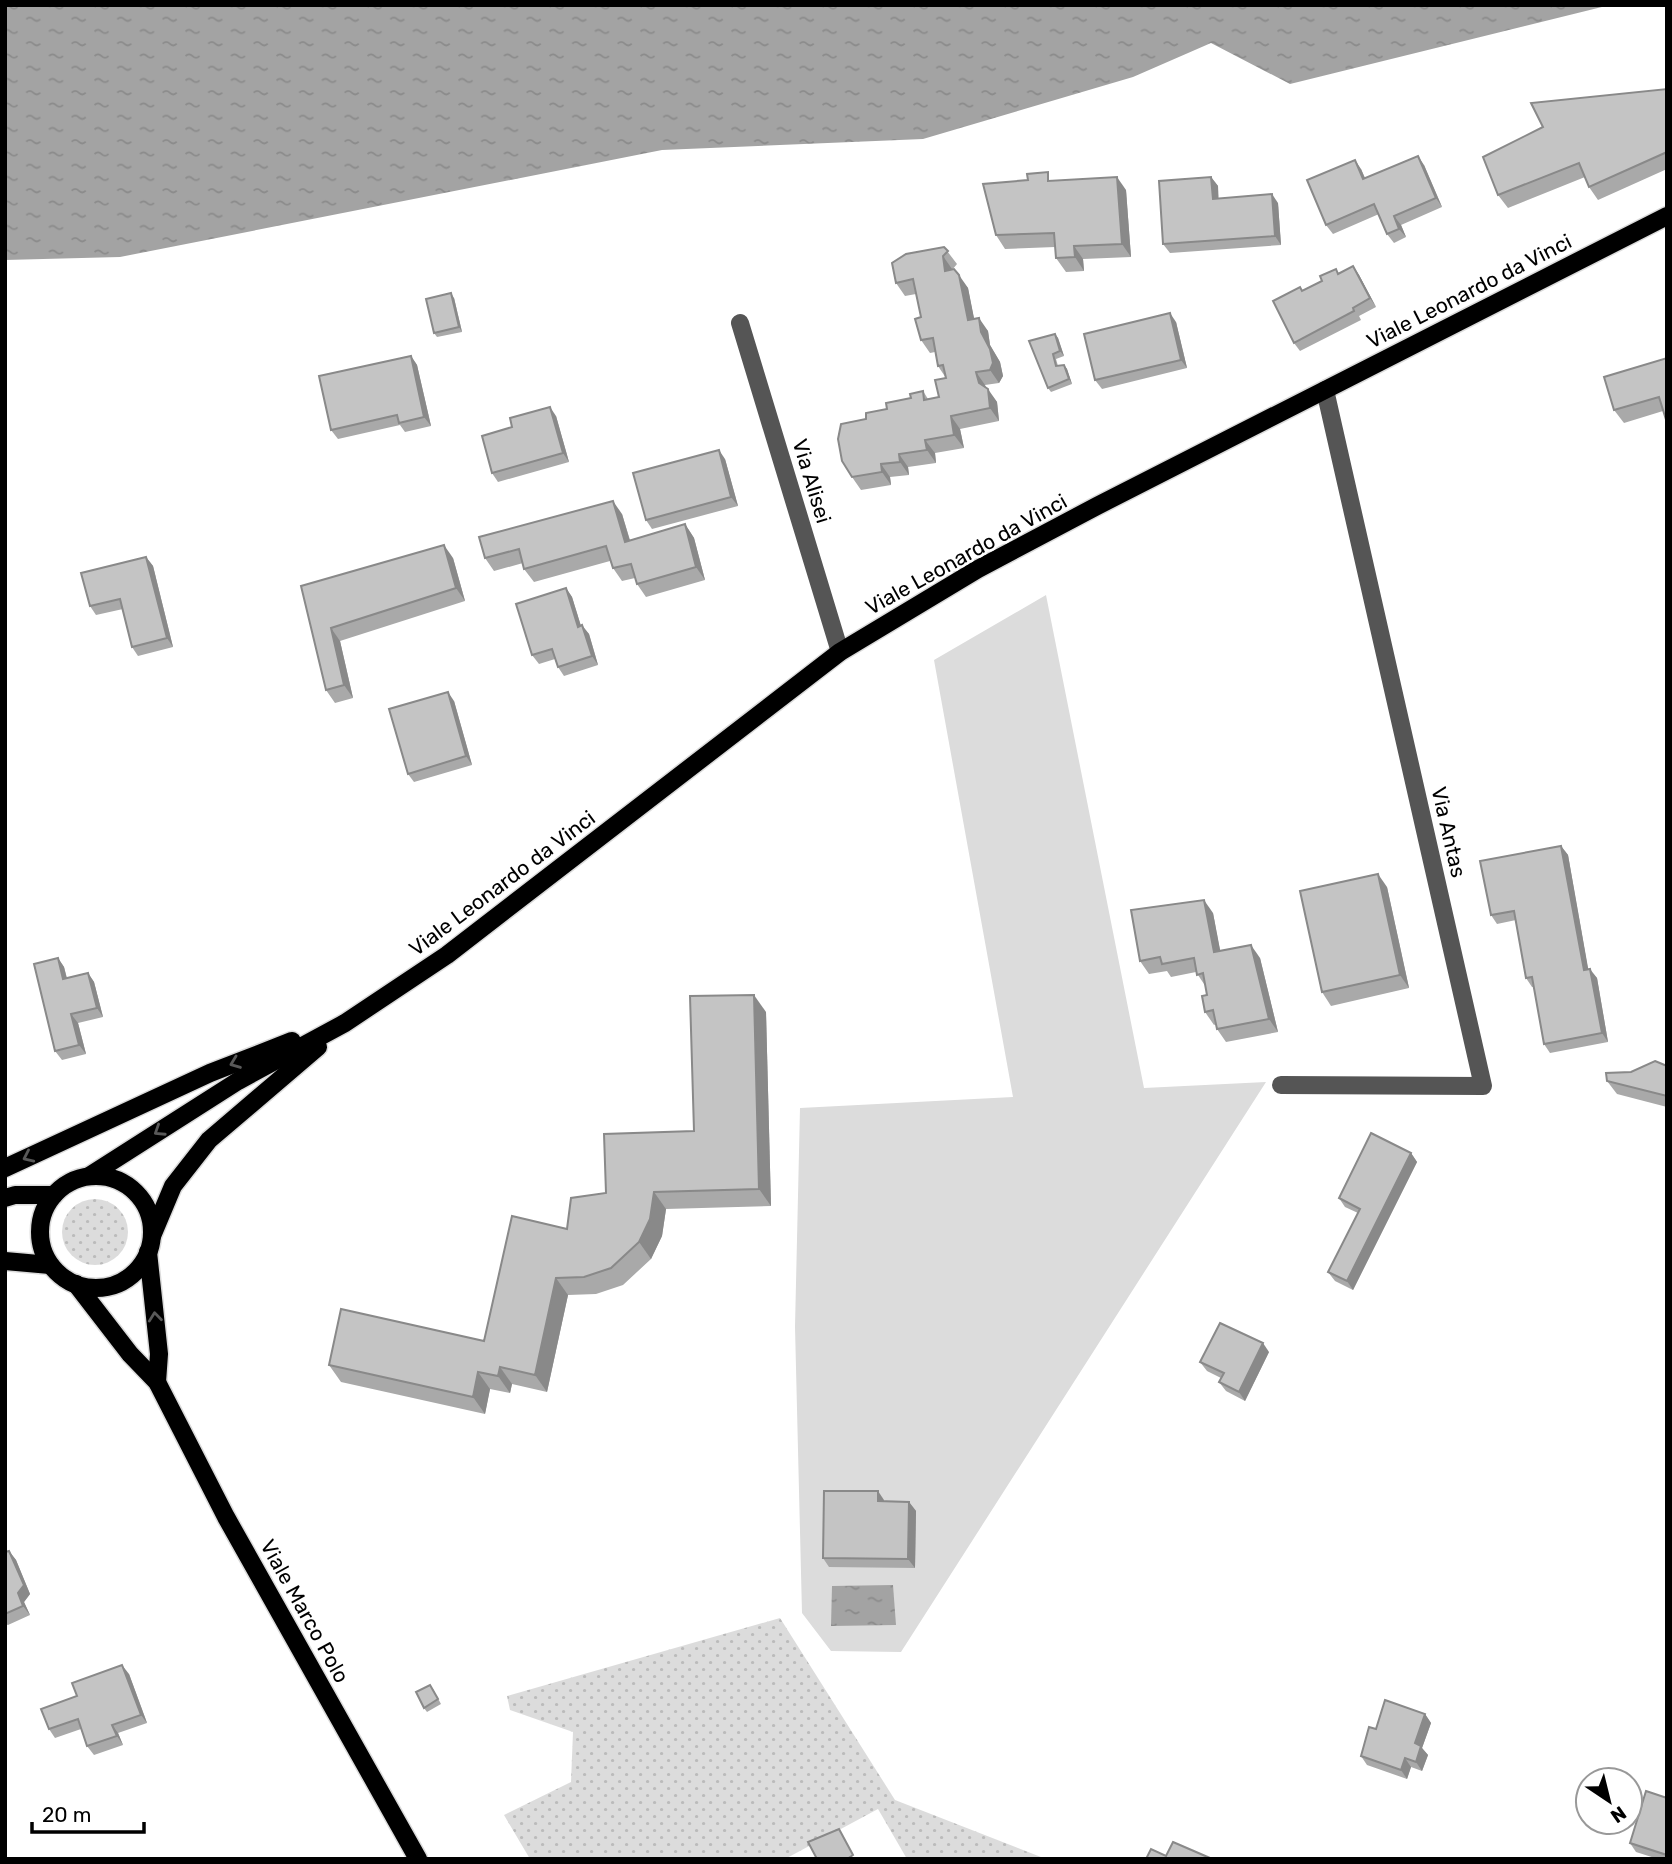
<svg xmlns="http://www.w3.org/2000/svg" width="1672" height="1864" viewBox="0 0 1672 1864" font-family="Rubik,sans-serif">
<defs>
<pattern id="grass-dots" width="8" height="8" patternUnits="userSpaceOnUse" patternTransform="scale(1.75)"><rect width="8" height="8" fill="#dcdcdc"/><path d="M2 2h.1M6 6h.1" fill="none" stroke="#bbb" stroke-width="1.8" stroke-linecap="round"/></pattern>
<pattern id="water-ripples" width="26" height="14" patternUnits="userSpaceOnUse" patternTransform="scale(1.75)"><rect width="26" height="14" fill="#a3a3a3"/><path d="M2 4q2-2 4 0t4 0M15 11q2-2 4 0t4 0" fill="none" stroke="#8b8b8b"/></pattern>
</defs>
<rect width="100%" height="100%" fill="#fff"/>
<g fill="url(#grass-dots)">
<circle cx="95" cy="1232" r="33"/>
<path d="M780,1618L895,1800L1046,1859H907L878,1809L785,1859H530L504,1815L571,1782L573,1732L510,1710L507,1696Z"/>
</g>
<path fill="#dcdcdc" d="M1046,595L1144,1088L1266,1082L901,1652L831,1651L802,1613L795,1327L800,1108L1013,1097L934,660Z"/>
<g fill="url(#water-ripples)">
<path d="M5,5H1610L1290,84L1211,43L1133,77L923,139L662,150L120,257L5,260Z"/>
<path d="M893,1585L896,1625L831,1626L832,1586Z"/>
</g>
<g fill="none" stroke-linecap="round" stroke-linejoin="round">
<g stroke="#dbdbdb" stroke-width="21">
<g id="major">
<path d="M5,1168L210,1073L292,1041"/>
<path d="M89,1176L238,1081L345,1023L447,955L840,652L978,569L1097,506L1667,216"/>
<circle cx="96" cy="1232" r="56"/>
<path d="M5,1198L15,1195H54"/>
<path d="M152,1236L173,1186L209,1140L318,1047"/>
<path d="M148,1252L159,1354L157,1382"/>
<path d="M5,1261L50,1265"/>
<path d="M76,1284L130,1354L157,1382L226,1517L418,1859"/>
</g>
</g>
<g stroke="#555" stroke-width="18">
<path d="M740,323L840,652"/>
<path d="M1281,1085L1483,1086L1325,390"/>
</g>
<use href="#major" stroke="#000" stroke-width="18"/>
</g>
<g fill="#a9a9a9">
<path d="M1667,89V169L1598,200L1589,187L1585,177L1508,208L1498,195Z"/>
<path d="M1424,165L1442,207L1401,225L1406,237L1394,243L1387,234L1379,214L1333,234L1326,225L1361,169L1365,178Z"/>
<path d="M1211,177L1218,186V198L1278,203L1281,245L1170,253L1163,244Z"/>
<path d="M1054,180L1126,190L1131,257L1083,259L1084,271L1066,272L1056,258L1055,247L1005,249L996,235Z"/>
<path d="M944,247L957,264L952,270L968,288L974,319L988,331L990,345L1000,362L1003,376L999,383L985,385L986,388L997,402L999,421L960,429L964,448L935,453L936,463L908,467L909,475L890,477L891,485L861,490L852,477L866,419L911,398L923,391L928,399L939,397L946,378L938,366L935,352L930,353L921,340V317L916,294L905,296L896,283Z"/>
<path d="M1353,266L1359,275L1376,307L1359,316L1361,320L1300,351L1294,343L1303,291L1322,281L1336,269L1339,274Z"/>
<path d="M454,298L462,332L437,337L434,333Z"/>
<path d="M1176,322L1187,368L1102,389L1095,380Z"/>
<path d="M1055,334L1058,338L1064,356L1056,359L1058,366L1064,365L1067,369L1072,384L1051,392L1048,388Z"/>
<path d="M411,356L417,365L431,426L405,432L400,425L338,439L331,430Z"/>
<path d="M1667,358L1663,411L1624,423L1614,410Z"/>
<path d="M556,416L569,462L498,482L492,473Z"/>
<path d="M725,459L738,506L652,529L646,520Z"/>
<path d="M622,514L630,540L685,524L694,538L705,580L646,597L637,584L635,578L622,581L613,568L610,561L534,582L524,569L523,563L494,571L485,558Z"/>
<path d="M146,557L153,566L173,647L138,656L132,647L123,609L96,615L90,606Z"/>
<path d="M453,558L465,601L340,641L353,698L335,703L326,690L301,586Z"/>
<path d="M566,588L572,597L581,626L589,634L598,665L564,676L558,667L555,659L539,664L532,655Z"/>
<path d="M454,701L472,765L414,782L408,774Z"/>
<path d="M1561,846L1568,855L1588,969L1597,978L1608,1042L1550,1053L1544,1044L1534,987H1532L1526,978L1516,920L1497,924L1491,915Z"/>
<path d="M1387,887L1409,988L1331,1006L1322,992Z"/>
<path d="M1213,913L1220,951L1260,958L1278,1032L1226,1042L1217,1029L1216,1024L1214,1025L1205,1012L1207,995L1206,987L1196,972L1171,977L1167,971L1149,974L1140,961Z"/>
<path d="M58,958L64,967L67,978L88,973L94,982L103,1017L78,1023L86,1054L62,1060L55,1051Z"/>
<path d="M766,1012L771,1206L666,1209L662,1236L651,1259L623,1285L596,1294L568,1295L547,1392L512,1384L510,1393L490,1389L485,1414L341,1382L329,1365L484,1341L567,1229L606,1193L694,1131Z"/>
<path d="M1667,1066V1107L1617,1094L1607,1081L1631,1072Z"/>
<path d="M1411,1153L1417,1162L1353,1290L1335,1281L1328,1272L1358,1213L1345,1207L1339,1198Z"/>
<path d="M1269,1352L1245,1401L1226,1391L1219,1382L1221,1378L1207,1371L1200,1362Z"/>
<path d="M884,1500V1501L909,1502L916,1511L915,1568L829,1567L823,1558Z"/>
<path d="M9,1551L16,1560L30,1594L24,1602L30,1615L8,1625L5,1624V1552Z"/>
<path d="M129,1674L147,1723L118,1733L123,1745L94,1755L87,1746L81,1729L55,1738L49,1729L77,1696Z"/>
<path d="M433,1689L441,1704L427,1712L424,1708Z"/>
<path d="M1425,1714L1431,1723L1422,1748L1428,1755L1422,1771L1411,1767L1407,1779L1367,1765L1361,1756L1376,1729Z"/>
<path d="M1667,1798V1859H1658L1636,1852L1630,1843Z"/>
</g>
<g fill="#898989">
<path d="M1418,156L1424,165L1442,207L1436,198Z"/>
<path d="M1355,160L1361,169L1369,188L1363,179Z"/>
<path d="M1117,177L1126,190L1131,257L1122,244Z"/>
<path d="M1211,177L1218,186L1219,207L1213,199Z"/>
<path d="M1272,194L1278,203L1281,245L1275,236Z"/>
<path d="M1394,216L1401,225L1406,237L1399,229Z"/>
<path d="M1074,246L1083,259L1084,271L1075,257Z"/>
<path d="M943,256L952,269L955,284L945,271Z"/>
<path d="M1353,266L1359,275L1376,307L1370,298Z"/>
<path d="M959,275L968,288L977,333L968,320Z"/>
<path d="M451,293L454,298L462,332L459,327Z"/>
<path d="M1170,313L1176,322L1187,368L1181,360Z"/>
<path d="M979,318L988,331L990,345L1000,362L1003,376L999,383L990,370Z"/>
<path d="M1055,334L1058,338L1064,356L1060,351Z"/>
<path d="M411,356L417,365L431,426L424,417Z"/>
<path d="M1064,365L1067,369L1072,384L1069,379Z"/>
<path d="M976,372L985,385L988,396L979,383Z"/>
<path d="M988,389L997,402L999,421L990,408Z"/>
<path d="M550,407L556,416L569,462L563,453Z"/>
<path d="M951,416L960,429L964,448L954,435Z"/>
<path d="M925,440L935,453L936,463L927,450Z"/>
<path d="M719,450L725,459L738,506L731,497Z"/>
<path d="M899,454L908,467L909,475L900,462Z"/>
<path d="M881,464L890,477L891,485L882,472Z"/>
<path d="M613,501L622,514L634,555L625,542Z"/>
<path d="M685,524L694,538L705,580L696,567Z"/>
<path d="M444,545L453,558L465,601L456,588Z"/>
<path d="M146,557L153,566L173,647L167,638Z"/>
<path d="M566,588L572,597L584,636L578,627Z"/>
<path d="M582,625L589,634L598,665L592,656Z"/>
<path d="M331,628L340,641L353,698L344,685Z"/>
<path d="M448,692L454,701L472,765L466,756Z"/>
<path d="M1561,846L1568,855L1590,979L1584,970Z"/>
<path d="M1378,874L1387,887L1409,988L1400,975Z"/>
<path d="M1204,900L1213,913L1223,965L1214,952Z"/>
<path d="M1251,945L1260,958L1278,1032L1269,1019Z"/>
<path d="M58,958L64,967L69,988L63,979Z"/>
<path d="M1590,969L1597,978L1608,1042L1602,1033Z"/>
<path d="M88,973L94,982L103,1017L97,1008Z"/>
<path d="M754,995L766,1012L771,1206L759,1189Z"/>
<path d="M71,1014L78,1023L86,1054L79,1045Z"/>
<path d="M1411,1153L1417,1162L1353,1290L1347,1281Z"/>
<path d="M654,1192L666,1209L662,1236L651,1259L639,1242Z"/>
<path d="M556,1278L568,1295L547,1392L535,1375Z"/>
<path d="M1263,1343L1269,1352L1245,1401L1239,1392Z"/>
<path d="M500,1367L512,1384L510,1393L498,1376Z"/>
<path d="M478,1372L490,1389L485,1414L473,1397Z"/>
<path d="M878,1491L884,1500V1510L878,1501Z"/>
<path d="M909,1502L916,1511L915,1568L908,1559Z"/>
<path d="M9,1551L16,1560L30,1594L24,1602L30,1615L23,1606L18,1593Z"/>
<path d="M122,1665L129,1674L147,1723L141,1715Z"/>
<path d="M1425,1714L1431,1723L1422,1748L1428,1755L1422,1771L1416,1762L1415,1743Z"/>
<path d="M112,1725L118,1733L123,1745L117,1736Z"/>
<path d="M1405,1758L1411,1767L1407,1779L1401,1770Z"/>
</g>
<g fill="#c4c4c4" stroke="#898989" stroke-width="2">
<path d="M1667,89V152L1589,187L1579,163L1498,195L1483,157L1543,127L1531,103Z"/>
<path d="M1418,156L1436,198L1394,216L1399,229L1387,234L1374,204L1326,225L1307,180L1355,160L1363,179Z"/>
<path d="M1048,172V181L1117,177L1122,244L1074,246L1075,257L1056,258L1054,233L996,235L983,184L1028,180L1027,174Z"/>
<path d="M1211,177L1213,199L1272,194L1275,236L1163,244L1159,181Z"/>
<path d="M944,247L948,251L943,256L945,271L954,269L959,275L968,320L979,318L981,332L990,349L993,363L990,370L976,372L979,383L988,389L990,408L951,416L954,435L925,440L927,450L899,454L900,462L881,464L882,472L852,477L842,461L838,439L841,424L866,419V413L887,409L886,403L911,398L910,394L923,391L924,400L939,397L935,380L946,378L943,365L938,366L933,338L921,340L915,319L921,317L913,279L896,283L892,263L906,254Z"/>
<path d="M1353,266L1370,298L1353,308L1354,311L1294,343L1273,301L1300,287L1302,291L1322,281L1320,276L1336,269L1338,274Z"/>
<path d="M451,293L459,327L434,333L426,299Z"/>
<path d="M1170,313L1181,360L1095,380L1084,334Z"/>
<path d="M1055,334L1060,351L1053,354L1056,366L1064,365L1069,379L1048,388L1029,341Z"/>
<path d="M411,356L424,417L399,423L397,415L331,430L319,376Z"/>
<path d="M1667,358V423L1659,397L1614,410L1604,377Z"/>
<path d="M550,407L563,453L492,473L482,436L512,427L510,418Z"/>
<path d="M719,450L731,497L646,520L633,473Z"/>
<path d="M613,501L625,542L685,524L696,567L637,584L631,564L613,568L606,546L524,569L519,549L485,558L479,537Z"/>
<path d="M444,545L456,588L331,628L344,685L326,690L301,586Z"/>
<path d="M146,557L167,638L132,647L120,599L90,606L81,573Z"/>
<path d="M566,588L578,627L582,625L592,656L558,667L552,649L532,655L516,604Z"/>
<path d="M448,692L466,756L408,774L389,709Z"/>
<path d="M1561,846L1584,970L1590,969L1602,1033L1544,1044L1532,977L1526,978L1514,911L1491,915L1480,861Z"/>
<path d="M1378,874L1400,975L1322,992L1300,891Z"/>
<path d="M1204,900L1214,952L1251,945L1269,1019L1217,1029L1213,1010L1205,1012L1202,996L1207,995L1203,973L1197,975L1194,958L1162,964L1160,957L1140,961L1131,910Z"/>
<path d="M58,958L63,979L88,973L97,1008L71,1014L79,1045L55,1051L34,964Z"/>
<path d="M754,995L759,1189L654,1192L650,1219L639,1242L611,1268L584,1277L556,1278L535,1375L500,1367L498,1376L478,1372L473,1397L329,1365L341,1309L484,1341L512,1216L567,1229L571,1198L606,1193L604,1134L694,1131L690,996Z"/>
<path d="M1655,1061L1667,1066V1096L1607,1081L1606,1073L1631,1072Z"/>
<path d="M1371,1133L1411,1153L1347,1281L1328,1272L1360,1209L1339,1198Z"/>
<path d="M1220,1323L1263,1343L1239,1392L1219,1382L1224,1373L1200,1362Z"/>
<path d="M824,1491H878V1501L909,1502L908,1559L823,1558Z"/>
<path d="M9,1551L24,1585L18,1593L23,1606L5,1614V1552Z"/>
<path d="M122,1665L141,1715L112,1725L117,1736L87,1746L78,1719L49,1729L41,1709L77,1696L72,1683Z"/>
<path d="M430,1685L438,1699L424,1708L416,1692Z"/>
<path d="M1385,1700L1425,1714L1415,1743L1421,1746L1416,1762L1405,1758L1401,1770L1361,1756L1369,1727L1376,1729Z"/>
<path d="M1646,1791L1667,1798V1855L1630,1843Z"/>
<path d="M839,1829L853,1855L847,1859H817L808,1842Z"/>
<path d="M1173,1842L1210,1858L1146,1859L1151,1849L1166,1856Z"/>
</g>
<defs><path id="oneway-chevron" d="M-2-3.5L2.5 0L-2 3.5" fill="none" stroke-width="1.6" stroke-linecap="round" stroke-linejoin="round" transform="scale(1.75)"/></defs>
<g stroke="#595959">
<use href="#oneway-chevron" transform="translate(235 1063) rotate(159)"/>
<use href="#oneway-chevron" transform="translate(159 1131) rotate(147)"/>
<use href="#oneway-chevron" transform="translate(28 1157) rotate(155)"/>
<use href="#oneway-chevron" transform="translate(155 1317) rotate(-96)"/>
</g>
<g text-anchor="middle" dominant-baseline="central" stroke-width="5" stroke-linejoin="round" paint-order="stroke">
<g font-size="21" fill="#000" stroke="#fff">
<text transform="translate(1469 291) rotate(-27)">Viale Leonardo da Vinci</text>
<text transform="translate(812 481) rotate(73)">Via Alisei</text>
<text transform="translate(966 554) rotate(-29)">Viale Leonardo da Vinci</text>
<text transform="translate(1449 832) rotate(77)">Via Antas</text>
<text transform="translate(502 883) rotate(-37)">Viale Leonardo da Vinci</text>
<text transform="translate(305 1611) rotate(61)">Viale Marco Polo</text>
</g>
</g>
<rect width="1672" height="1864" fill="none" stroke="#000000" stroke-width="14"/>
<g transform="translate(1609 1801) rotate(145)"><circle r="33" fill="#ffffff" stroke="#999999" stroke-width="2"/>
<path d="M0-5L12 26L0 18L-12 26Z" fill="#000000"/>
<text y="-10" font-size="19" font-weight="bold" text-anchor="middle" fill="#000000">N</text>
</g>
<path d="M32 1822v10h112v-10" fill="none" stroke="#000000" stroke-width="3.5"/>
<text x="42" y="1822" font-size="21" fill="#000000" stroke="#ffffff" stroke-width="5" paint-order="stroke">20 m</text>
</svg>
